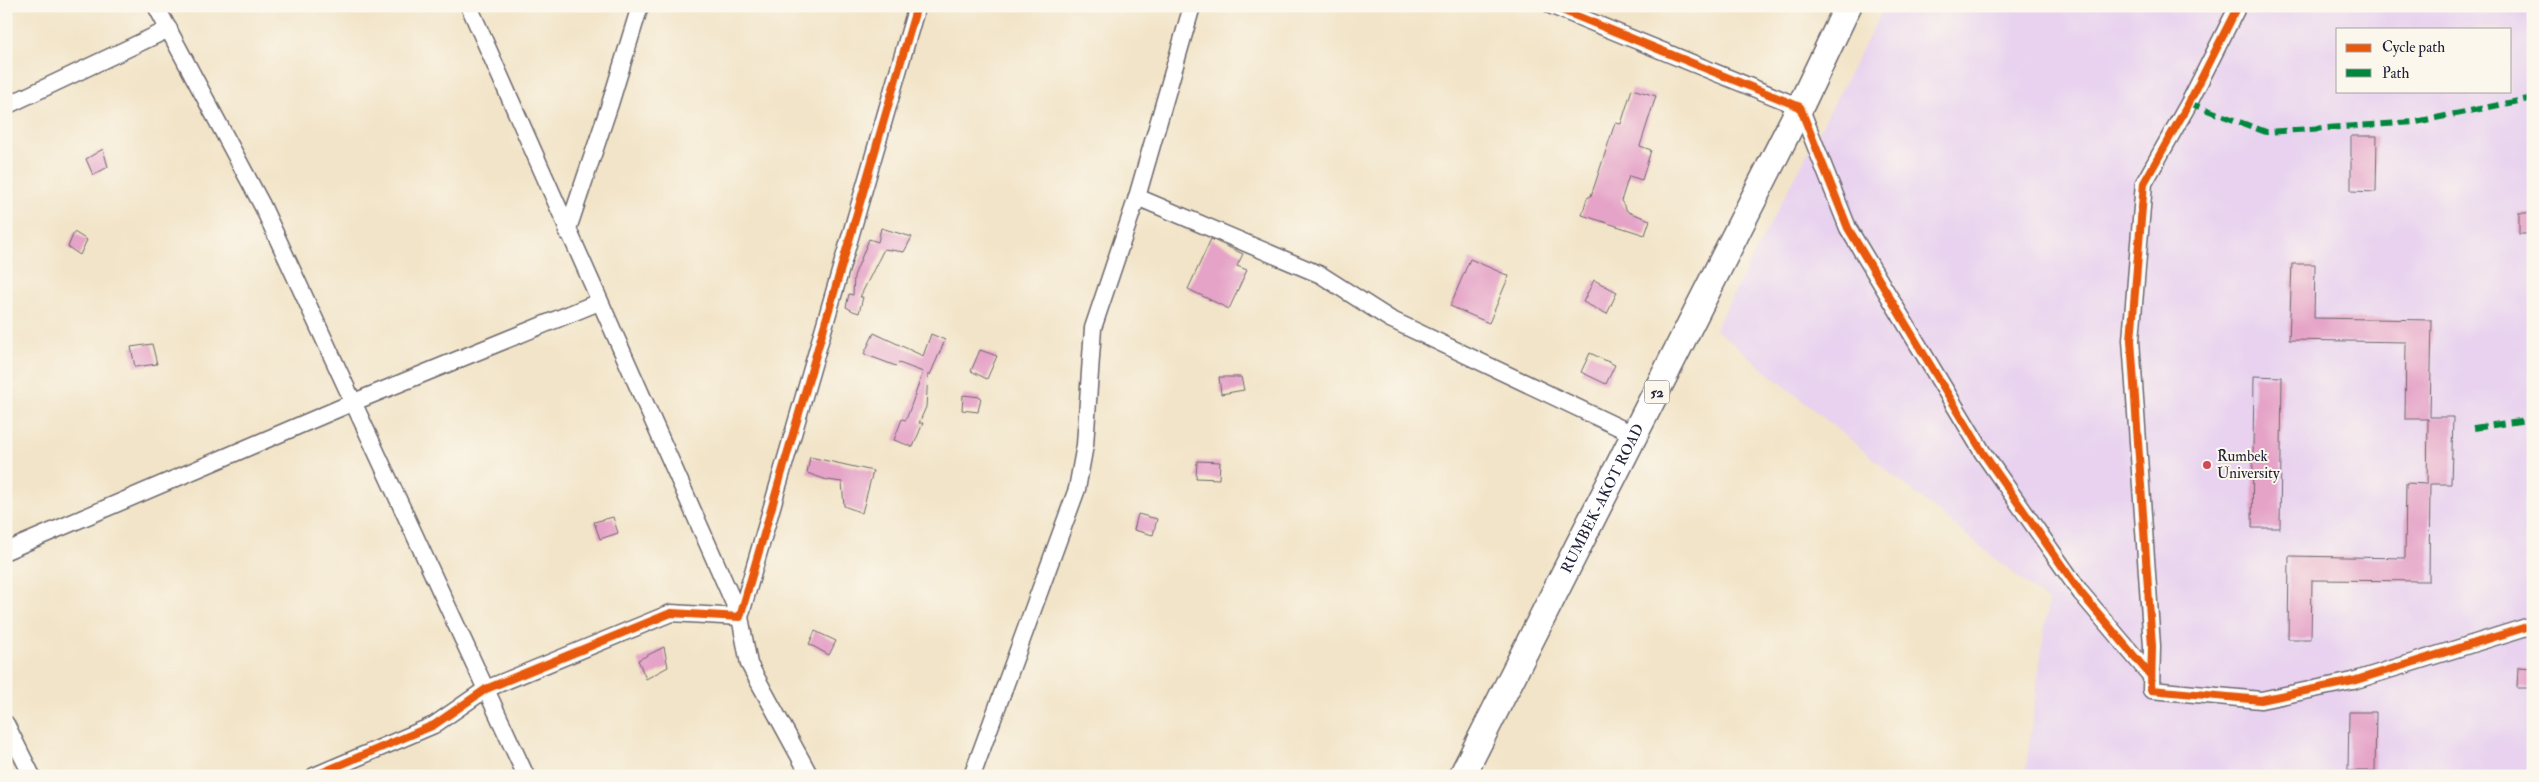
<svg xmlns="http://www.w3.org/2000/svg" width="2539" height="782" viewBox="0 0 2539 782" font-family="'IM FELL Double Pica',serif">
<rect width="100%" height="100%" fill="#fbf7ec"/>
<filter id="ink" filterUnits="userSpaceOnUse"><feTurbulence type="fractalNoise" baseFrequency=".02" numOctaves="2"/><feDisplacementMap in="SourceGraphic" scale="10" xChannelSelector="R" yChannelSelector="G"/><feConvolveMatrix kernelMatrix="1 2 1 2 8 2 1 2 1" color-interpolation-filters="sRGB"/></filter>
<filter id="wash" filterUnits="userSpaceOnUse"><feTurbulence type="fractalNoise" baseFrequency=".0096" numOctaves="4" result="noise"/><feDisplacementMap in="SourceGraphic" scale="20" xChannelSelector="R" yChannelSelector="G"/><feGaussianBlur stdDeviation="1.12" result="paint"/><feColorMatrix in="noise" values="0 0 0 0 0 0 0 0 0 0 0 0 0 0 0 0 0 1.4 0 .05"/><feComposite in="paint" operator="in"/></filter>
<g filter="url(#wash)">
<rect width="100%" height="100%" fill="#f2e4c8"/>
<path fill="#e8d2ef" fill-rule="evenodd" d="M1885,6H2533V776H2025L2048,602L1715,329ZM2338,29H2510V91H2338Z"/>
<g id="blocks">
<g fill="#e5a3c7">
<path d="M1632,89L1656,96L1640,146L1651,150L1642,180L1629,176L1621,201L1628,212L1650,220L1645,235L1582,215L1587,198L1591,196L1615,123L1621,124Z"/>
<path d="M2351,136H2377L2376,192L2351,191Z"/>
<path d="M103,149L108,167L93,175L86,159Z"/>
<rect x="2519" y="213" width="14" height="21"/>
<path d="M881,228L912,237L904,252L884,249L860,297H863L859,313L853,311L846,307L849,294L853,295L854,276L869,239L878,242Z"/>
<path d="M74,232L87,240L80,255L68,247Z"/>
<path d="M1211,239L1243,254L1237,266L1247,270L1229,309L1188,289Z"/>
<path d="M1470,259L1509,276L1489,323L1450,306Z"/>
<path d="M2292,264H2315L2314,318L2432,320L2430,417H2453L2451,484H2430L2429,581L2312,580L2311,639H2288L2289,556L2405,558L2406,483L2427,484L2428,419H2405L2406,342L2289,340Z"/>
<path d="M1594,280L1617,292L1607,314L1583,302Z"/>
<path d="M874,333L923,356L931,334L945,340L930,375L928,374L926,407L919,423H923L913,447L894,440L902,419L906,420L923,372L899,363L896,366L864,354Z"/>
<path d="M152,344L157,364L135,367L131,347Z"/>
<path d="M980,350L997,356L987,379L971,371Z"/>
<path d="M1590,353L1615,365L1606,384L1581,372Z"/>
<path d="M2254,376L2282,377L2280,528H2252Z"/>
<path d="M1219,377H1241L1244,390L1221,394Z"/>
<path d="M963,395L981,397L978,412L962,410Z"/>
<path d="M810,457L873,471L862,513L844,506L842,482L827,480L807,473Z"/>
<path d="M1197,461L1220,462L1219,479L1196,478Z"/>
<path d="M1138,514L1157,519L1153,535L1134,530Z"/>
<path d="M613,517L618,533L600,539L594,522Z"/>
<path d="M815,631L836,641L829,655L809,644Z"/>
<path d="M664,647L668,667L646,679L638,660Z"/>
<path d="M2518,667L2533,668V688H2517Z"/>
<path d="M2349,712H2376L2375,771H2348Z"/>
</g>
</g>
</g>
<g filter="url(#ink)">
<use href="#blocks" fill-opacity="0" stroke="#6b666c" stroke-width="1"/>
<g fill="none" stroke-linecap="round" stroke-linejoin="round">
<g stroke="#6b666c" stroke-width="19">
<g id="street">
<path d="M156,6L262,205L526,776"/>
<path d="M469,6L740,617L749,664L810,776"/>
<path d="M1552,6L1800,107L1848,228L1983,453L2081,593L2151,676"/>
<path d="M2238,6L2189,103L2144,183L2131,340L2152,646L2151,690L2261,700L2353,681L2533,625"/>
<path d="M6,106L169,29"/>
<path d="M1137,197L1321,275L1390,319L1635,435"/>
<path d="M567,232L610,104L640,6"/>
<path d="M6,551L354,402L599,302"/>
<path d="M6,724L32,776"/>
<path d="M314,776L434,725L486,689L671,613L740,617L917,6"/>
<path d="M972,776L1077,489L1085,445L1093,328L1137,197L1192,6"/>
</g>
</g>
<g stroke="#6b666c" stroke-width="29">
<g id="primary">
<path id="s1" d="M1462,776L1800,107L1848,6"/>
</g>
</g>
<use href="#street" stroke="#fff" stroke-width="16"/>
<use href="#primary" stroke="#fff" stroke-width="26"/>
<g stroke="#00873e" stroke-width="6" stroke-dasharray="12 6" stroke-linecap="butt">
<path d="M2189,103L2266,132L2416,122L2533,98"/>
<path d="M2474,428L2533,419"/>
</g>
<g stroke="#fbf7ec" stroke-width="11">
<g id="cycleway">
<path d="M1552,6L1800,107L1848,228L1983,453L2081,593L2151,676"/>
<path d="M2238,6L2189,103L2144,183L2131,340L2152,646L2151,690L2261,700L2353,681L2533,625"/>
<path d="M314,776L434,725L486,689L671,613L740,617L917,6"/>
</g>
</g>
<use href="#cycleway" stroke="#e8590c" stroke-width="8"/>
</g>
</g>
<circle fill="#d1495b" stroke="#fbf7ec" stroke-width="2" cx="2207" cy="465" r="5"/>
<g text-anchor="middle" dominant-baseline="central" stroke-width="4" stroke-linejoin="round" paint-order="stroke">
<rect fill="#fbf7ec" stroke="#636270" stroke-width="1" x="1644.5" y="380.5" width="25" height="23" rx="4"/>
<g font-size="14" font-weight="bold" fill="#22223b">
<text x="1657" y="392">52</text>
</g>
<g font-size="15" fill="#22223b" stroke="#fbf7ec" text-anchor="start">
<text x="2217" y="456">Rumbek<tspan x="2217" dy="17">University</tspan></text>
</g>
<g font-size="15" fill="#22223b" stroke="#fbf7ec">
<text stroke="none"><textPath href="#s1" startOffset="311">RUMBEK-AKOT ROAD</textPath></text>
</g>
</g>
<rect width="2539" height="782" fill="none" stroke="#fbf7ec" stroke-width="25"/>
<rect x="2336" y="28" width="175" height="65" fill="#fbf7ec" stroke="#a4a2a5"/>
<rect x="2346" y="44" width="25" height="8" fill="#e8590c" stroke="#a4a2a5"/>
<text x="2382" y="52" font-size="15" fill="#22223b">Cycle path</text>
<rect x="2346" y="69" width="25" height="8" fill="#00873e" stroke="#a4a2a5"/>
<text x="2382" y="78" font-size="15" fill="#22223b">Path</text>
</svg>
